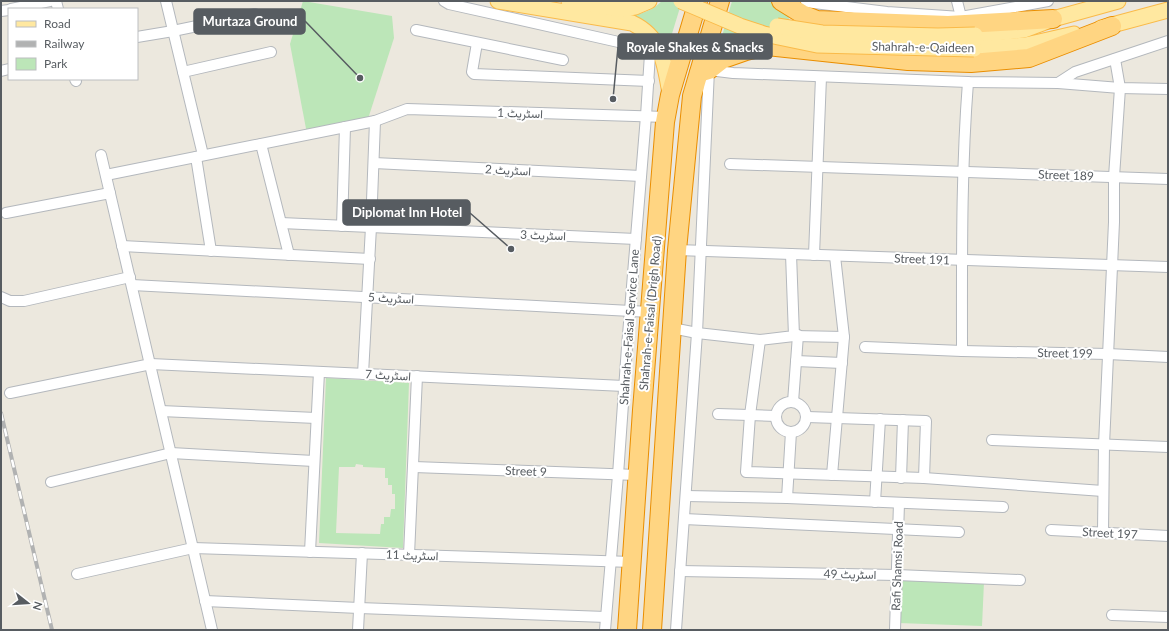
<svg xmlns="http://www.w3.org/2000/svg" width="1169" height="631" viewBox="0 0 1169 631" font-family="Lato,Vazirmatn,sans-serif">
<rect width="100%" height="100%" fill="#ece8de"/>
<g fill="#bce6b8" fill-rule="evenodd">
<path d="M303,1L392,16L394,38L367,122L307,134L290,44Z"/>
<path d="M662,1H682L667,50L631,16C644,13 653,10 662,1Z"/>
<path d="M732,1H771L776,6L788,13L789,19L782,31L738,47L718,50Z"/>
<path d="M326,378L409,383L403,548L319,543ZM356,464L363,465V467L385,468V478H388V485H392V494H395V509H391L390,517H384V524H381L380,534L336,533L339,467H355Z"/>
<path d="M900,579L984,582L982,626L898,623Z"/>
</g>
<g fill="none" stroke-linecap="round" stroke-linejoin="round">
<g stroke="#b4b8bd" stroke-width="12">
<g id="street">
<path d="M56,1L58,9"/>
<path d="M166,1L203,155"/>
<path d="M444,1L449,4L623,43L648,50L650,54L646,116L627,347L618,475L605,630"/>
<path d="M957,1L961,17"/>
<path d="M806,2L887,12L961,17L1048,1"/>
<path d="M11,9L50,1"/>
<path d="M1,11L9,10"/>
<path d="M416,30L563,60"/>
<path d="M137,37L173,31L255,14"/>
<path d="M477,43L472,72L474,74L649,81"/>
<path d="M1,71L9,69"/>
<path d="M183,72L271,52"/>
<path d="M75,79L76,81"/>
<path d="M1058,83L1075,72L1168,41"/>
<path d="M261,144L289,255"/>
<path d="M101,155L212,630"/>
<path d="M196,157L211,251"/>
<path d="M374,163L641,176"/>
<path d="M730,164L1168,179"/>
<path d="M106,175L375,121L407,109L666,117"/>
<path d="M6,213L110,193"/>
<path d="M281,223L636,239"/>
<path d="M342,226L345,127"/>
<path d="M122,246L370,259"/>
<path d="M677,250L1168,267"/>
<path d="M814,255L821,77"/>
<path d="M132,285L650,312"/>
<path d="M1,297L10,301H24L130,277"/>
<path d="M672,328L697,333L760,340L794,336L791,254"/>
<path d="M794,336L844,337"/>
<path d="M760,340L750,415L746,472L924,478L1103,491"/>
<path d="M865,347L962,351L1108,354L1168,357"/>
<path d="M962,351C962,262 961,172 968,82"/>
<path d="M796,361L842,363"/>
<path d="M363,374L371,227L375,121"/>
<path d="M10,393L151,364L624,386"/>
<path d="M793,402L798,335"/>
<circle cx="791" cy="417" r="15"/>
<path d="M161,411L316,418"/>
<path d="M718,414L776,416"/>
<path d="M807,417L926,421L924,478"/>
<path d="M992,440L1168,447"/>
<path d="M414,467L637,475"/>
<path d="M832,475L844,337L835,256"/>
<path d="M901,478L903,420"/>
<path d="M51,482L171,453L314,461"/>
<path d="M686,496L787,498L1003,507"/>
<path d="M787,498L791,432"/>
<path d="M875,502L880,419"/>
<path d="M684,519L959,532"/>
<path d="M1051,530L1168,536"/>
<path d="M1103,532L1104,445L1114,222V177L1120,88L1115,59"/>
<path d="M310,552L319,372"/>
<path d="M409,555L417,376"/>
<path d="M680,571L897,575L1020,580"/>
<path d="M77,574L193,548L632,562"/>
<path d="M205,601L359,608L606,617"/>
<path d="M1112,615L1168,617"/>
<path d="M358,630L362,553"/>
<path d="M676,630L697,333L709,70L733,73L968,82L1058,83L1120,88L1168,89"/>
<path d="M895,630L899,503"/>
</g>
</g>
<g stroke="#faba49" stroke-width="17">
<g id="primary">
<path d="M498,1L632,23C662,37 665,64 670,94"/>
<path d="M569,1L622,9L635,7L649,1"/>
<path d="M1101,28L1168,10"/>
<path d="M975,35L1024,30L1053,19L1118,1"/>
<path d="M974,49L1026,45L1074,34"/>
</g>
</g>
<g stroke="#ea8e00" stroke-width="20">
<g id="highway">
<path d="M781,1L802,14L817,20L948,25L1053,19"/>
<path d="M699,73L709,70L723,59L746,51L767,46L908,61L971,63L1029,58L1112,26"/>
<path d="M627,630L642,410L665,122L670,95L698,1"/>
<path d="M652,630L677,250L692,96L720,1"/>
</g>
</g>
<use href="#street" stroke="#fff" stroke-width="10"/>
<use href="#primary" stroke="#ffe8a0" stroke-width="15"/>
<use href="#highway" stroke="#ffd582" stroke-width="18"/>
<g stroke="#b1b2b2" stroke-width="4">
<path id="rail" d="M1,413L52,630"/>
</g>
<use href="#rail" stroke="#fff" stroke-width="2.5" stroke-dasharray="8" stroke-linecap="butt"/>
<g stroke="#faba49" stroke-width="17" stroke-linecap="butt">
<g id="primary-bridge">
<path d="M681,1L740,26L764,34L817,45L974,49"/>
<path d="M777,26L822,33L938,36L975,35"/>
</g>
</g>
<use href="#primary-bridge" stroke="#ffe8a0" stroke-width="15"/>
</g>
<g text-anchor="middle" dominant-baseline="central" stroke-width="4" stroke-linejoin="round" paint-order="stroke">
<g font-size="12" fill="#575c61" stroke="#fff">
<text transform="translate(923 47) rotate(1)">Shahrah-e-Qaideen</text>
<text transform="translate(520 113) rotate(2)">اسٹریٹ 1</text>
<text transform="translate(508 170) rotate(3)">اسٹریٹ 2</text>
<text transform="translate(1066 175) rotate(2)">Street 189</text>
<text transform="translate(543 235) rotate(2)">اسٹریٹ 3</text>
<text transform="translate(922 259) rotate(2)">Street 191</text>
<text transform="translate(391 298) rotate(3)">اسٹریٹ 5</text>
<text transform="translate(650 313) rotate(-85)">Shahrah-e-Faisal (Drigh Road)</text>
<text transform="translate(629 327) rotate(-86)">Shahrah-e-Faisal Service Lane</text>
<text transform="translate(1065 353) rotate(1)">Street 199</text>
<text transform="translate(388 375) rotate(3)">اسٹریٹ 7</text>
<text transform="translate(526 471) rotate(2)">Street 9</text>
<text transform="translate(1110 533) rotate(3)">Street 197</text>
<text transform="translate(412 555) rotate(2)">اسٹریٹ 11</text>
<text transform="translate(897 566) rotate(-88)">Rafi Shamsi Road</text>
<text transform="translate(850 574) rotate(1)">اسٹریٹ 49</text>
</g>
</g>
<path fill="none" stroke="#575c61" stroke-width="1.5" d="M360 78L305 21M613 99L618 47M511 249L470 213"/>
<g fill="#575c61" stroke="#fff" stroke-width="1.5">
<circle cx="360" cy="78" r="4"/>
<circle cx="613" cy="99" r="4"/>
<circle cx="511" cy="249" r="4"/>
</g>
<g fill="#575c61" stroke="#575c61" stroke-width="1.5">
<rect x="194" y="9" width="111" height="25" rx="4"/>
<rect x="618" y="34" width="154" height="25" rx="4"/>
<rect x="343" y="200" width="127" height="25" rx="4"/>
</g>
<g font-size="13" text-anchor="middle" font-weight="bold" fill="#fff">
<text x="250" y="26">Murtaza Ground</text>
<text x="695" y="52">Royale Shakes &amp; Snacks</text>
<text x="407" y="217">Diplomat Inn Hotel</text>
</g>
<rect width="1169" height="631" fill="none" stroke="#575c61" stroke-width="4"/>
<rect x="8" y="8" width="130" height="72" fill="#ffffff" stroke="#bcbec0"/>
<rect x="16" y="21" width="20" height="6" fill="#ffe8a0" stroke="#bcbec0"/>
<text x="44" y="28" font-size="12" fill="#575c61">Road</text>
<rect x="16" y="41" width="20" height="6" fill="#b1b2b2" stroke="#bcbec0"/>
<text x="44" y="48" font-size="12" fill="#575c61">Railway</text>
<rect x="16" y="58" width="20" height="12" fill="#bce6b8" stroke="#bcbec0"/>
<text x="44" y="68" font-size="12" fill="#575c61">Park</text>
<g transform="translate(28 603) rotate(107)" stroke="#ffffff" stroke-width="3" paint-order="stroke">
<path d="M0-3L7 15L0 10L-7 15Z" fill="#575c61"/>
<text y="-6" font-size="11" font-weight="bold" text-anchor="middle" fill="#575c61">N</text>
</g>
</svg>
